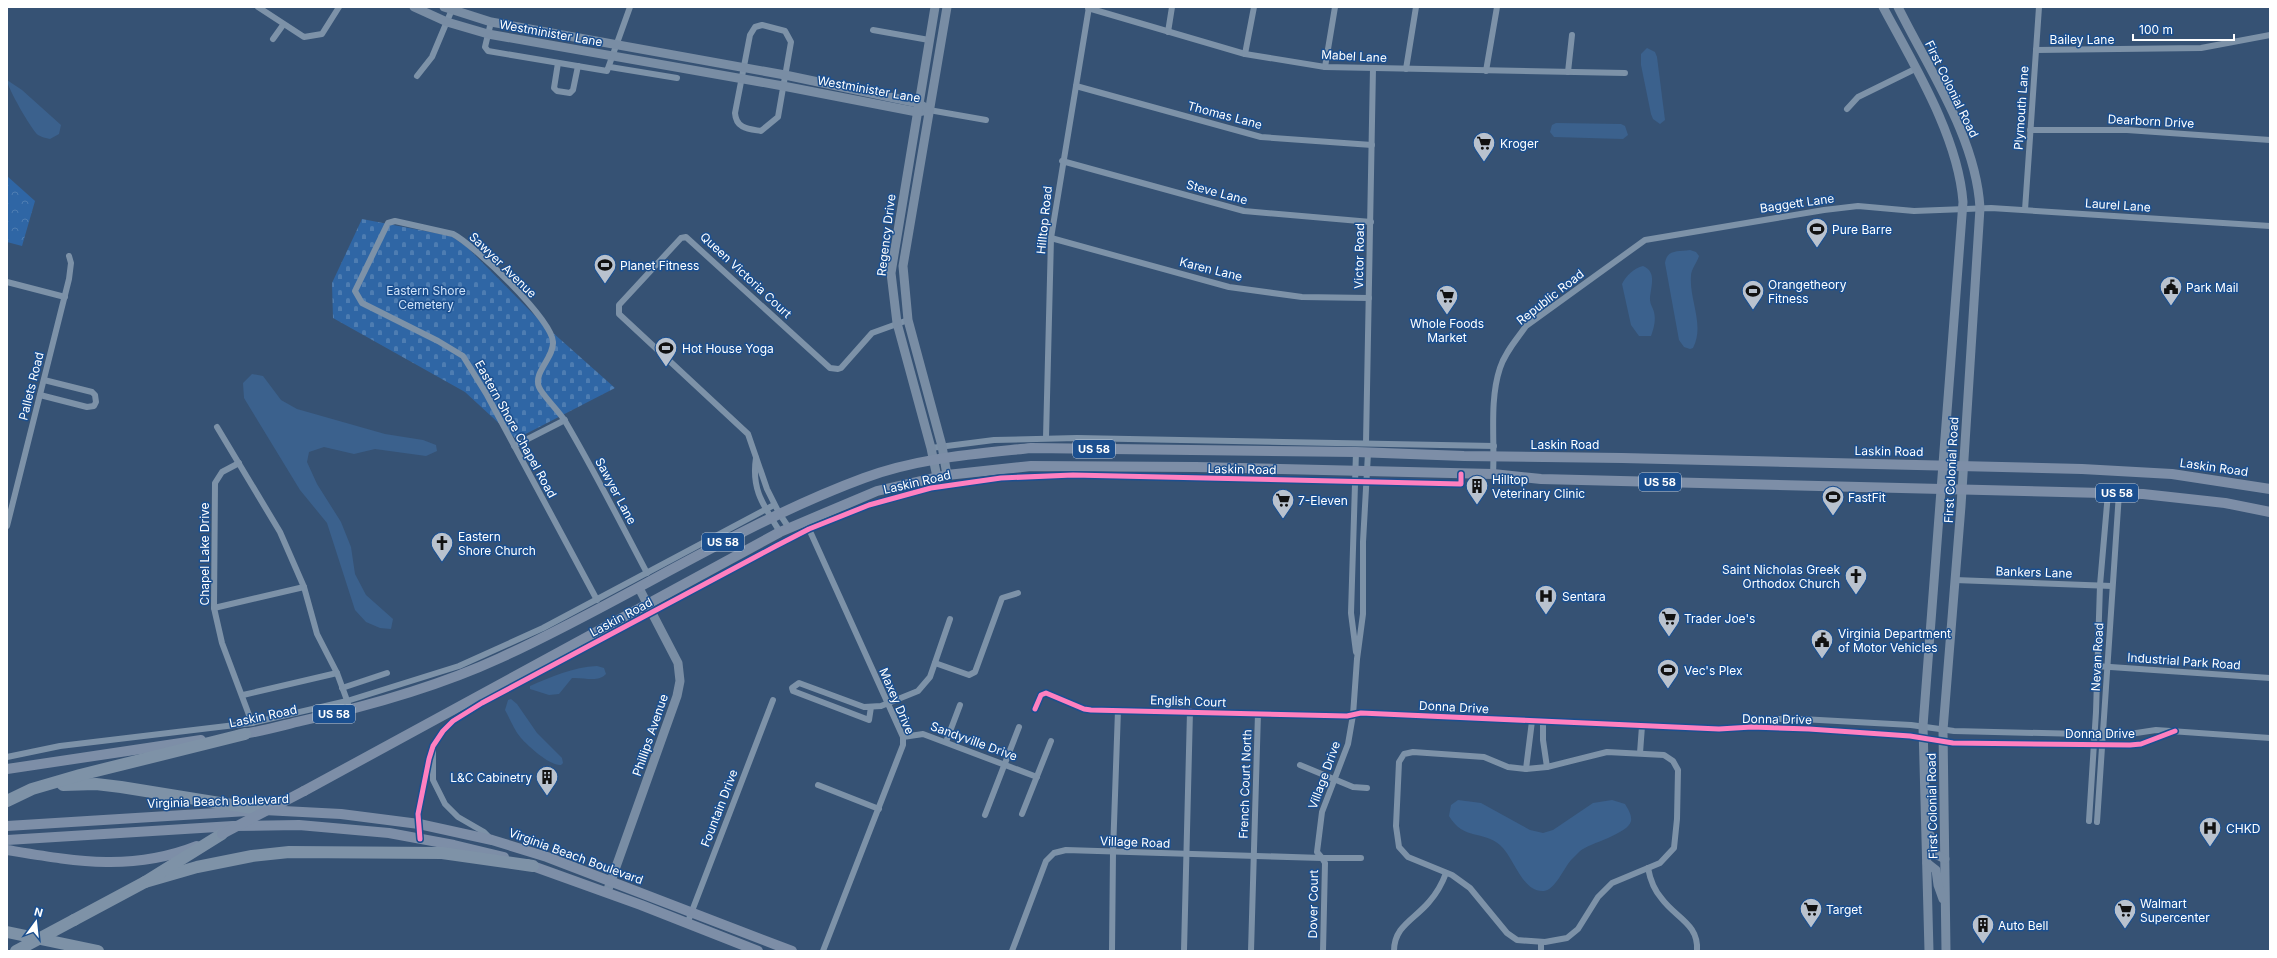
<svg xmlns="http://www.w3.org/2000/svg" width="2277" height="958" viewBox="0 0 2277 958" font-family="Inter,sans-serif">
<defs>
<pattern id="forest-crowns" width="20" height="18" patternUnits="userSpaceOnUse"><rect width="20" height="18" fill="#2f66a5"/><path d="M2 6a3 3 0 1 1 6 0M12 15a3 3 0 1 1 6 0" fill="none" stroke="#4e7db2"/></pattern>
<pattern id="cemetery-stones" width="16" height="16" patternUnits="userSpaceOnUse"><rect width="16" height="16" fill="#2f66a5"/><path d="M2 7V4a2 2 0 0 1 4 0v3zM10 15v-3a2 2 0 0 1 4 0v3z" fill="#4e7db2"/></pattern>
</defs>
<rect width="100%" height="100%" fill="#365274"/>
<path fill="url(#forest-crowns)" d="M7,176L35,201L22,246L7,242Z"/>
<path fill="url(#cemetery-stones)" d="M362,219L451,236L467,247L543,324L615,388L516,439L465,392L333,318L332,283Z"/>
<g fill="#3b618d">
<path d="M1647,48L1655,52L1657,57L1665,120L1660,124L1653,119L1651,114L1641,65V54Z"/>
<path d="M7,80L22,90L61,125L59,134L50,139C46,138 41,137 38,135C31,129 7,87 7,80Z"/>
<path d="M1556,123L1621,124L1625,126L1628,135L1623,139L1554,137L1550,132L1552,125Z"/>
<path d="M1690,250L1696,252L1699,256C1697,263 1691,269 1691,276C1689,300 1705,325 1693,348L1690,349L1684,347L1679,340L1665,263C1667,249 1678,252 1690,250Z"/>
<path d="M1643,266C1658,272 1650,288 1650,300C1650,304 1653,308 1654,312C1656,320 1654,328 1651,336H1639L1631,325L1622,284C1626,276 1634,268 1643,266Z"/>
<path d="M252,374L263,376L281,400L297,409L385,434L423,440L436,445L437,451L426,456L375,449L354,454L324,447L309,452L307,462L317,484L341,522L351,547L355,574L366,595L393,619L391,629L380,628L366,622L355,610L327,523L300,490L244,398L243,383Z"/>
<path d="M597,666L604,668L606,674C598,683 584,677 572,678L559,694L549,695L530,689V686C551,677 573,667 597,666Z"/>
<path d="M511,699L517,704L537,733L562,758L563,763L561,765C550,766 528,746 521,738C514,730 510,719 505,710L508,700Z"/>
<path d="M1458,800L1481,803L1530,830L1543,833L1553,830L1593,803L1612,800L1625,804C1628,809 1632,815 1631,821C1628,834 1590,843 1580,851C1577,854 1574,857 1571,860C1564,868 1555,890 1544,891C1522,893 1514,857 1500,845C1483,830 1464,841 1449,816L1451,805Z"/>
</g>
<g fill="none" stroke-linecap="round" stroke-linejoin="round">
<g stroke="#7d92a8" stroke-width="6">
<path d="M258,7L304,37L322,34L339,7"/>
<path d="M1088,8L1245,54L1325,67L1625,73"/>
<path d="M491,22L485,47L488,51L607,71L630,7"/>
<path d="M762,25L785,31L791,42L778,117L761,131C749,129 736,129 735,113L750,35L755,27Z"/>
<path d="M873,30L929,40"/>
<path d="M1168,32L1172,7"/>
<path d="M273,39L283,25"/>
<path d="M2036,50L2201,48L2270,35"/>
<path d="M1245,54L1254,7"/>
<path d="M558,63L554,88L557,91L570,93L573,90L578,66"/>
<path d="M610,67L677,78"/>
<path d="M1325,67L1335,7"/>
<path d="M1406,69L1416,7"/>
<path d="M1486,71L1497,7"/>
<path d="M1568,72L1572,35"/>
<path d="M417,76L432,57L453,7"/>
<path d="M1076,86L1261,137L1372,145"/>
<path d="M1847,109L1858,97L1915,69"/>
<path d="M929,110L986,120"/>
<path d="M2030,130H2127L2270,140"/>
<path d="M1062,161L1244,211L1371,222"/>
<path d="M2025,210L2039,7"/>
<path d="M1051,238L1229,287L1302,297L1369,298"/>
<path d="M7,282L65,297"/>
<path d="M40,395L87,407L94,406L96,402L95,395L92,392L44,380"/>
<path d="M217,427L280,532L304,587L317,634L337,673L348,703"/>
<path d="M1046,438L1051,238L1089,7"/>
<path d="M1366,443L1373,68"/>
<path d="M514,446L565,420"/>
<path d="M931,448L994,440L1077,438L1494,446"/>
<path d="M1356,452L1351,613L1356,652"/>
<path d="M756,458C751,490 764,506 780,532"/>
<path d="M239,463L222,472L215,483L214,608L222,643L252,723"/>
<path d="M1493,474C1495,440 1489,401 1500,368C1505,352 1517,339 1526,326L1645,240L1824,210L1858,206L1914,211L1991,208L2270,226"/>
<path d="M7,526L69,279L71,263L69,256"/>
<path d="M789,528L779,513L767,489L748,434L619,314V305L681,238L686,237L830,368L838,369L841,368L872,333L908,320"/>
<path d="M809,529L903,737V745L823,951"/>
<path d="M1955,580L2112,586"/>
<path d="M597,600L487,395L463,356L438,341L362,303L355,291L388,223L395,221L453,234C474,245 552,319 553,342C554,358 533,372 539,387C542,395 559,411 565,421C594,470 620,522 647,573"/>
<path d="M214,608L304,587"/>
<path d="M935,663L969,675L975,672L1002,598L1018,593"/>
<path d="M2096,666L2270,678"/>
<path d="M342,688L387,673"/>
<path d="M243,695L337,673"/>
<path d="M871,707L869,720L793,691L792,688L799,683L864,707L881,706L918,691L930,677L950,619"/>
<path d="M1035,709L1041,695L1046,693L1084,709L1091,710L1347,716L1361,713L1719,729L1752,727L1809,729L1910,736L1953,743L2130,745L2141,744L2175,731"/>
<path d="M1543,721V740L1547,767"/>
<path d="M1752,727L1762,721L1771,719H1801L1911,725L1954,731L2123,735L2156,730L2270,738"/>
<path d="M903,737L923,734L1037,777"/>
<path d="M946,742L960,705"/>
<path d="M433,751V780L445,804L458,817L484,832L491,839"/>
<path d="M1413,752L1484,757L1508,767L1526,769L1547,767L1607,752L1664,755L1673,761L1678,770L1677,819L1674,848L1660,863L1612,883L1598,897L1578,929L1567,938L1545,942L1517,940L1507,933L1470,888L1452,875L1408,857L1399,847L1396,826L1399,762L1404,754Z"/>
<path d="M1640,753L1642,726"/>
<path d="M7,757L60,746L252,723L347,701L459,666L543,628L774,505"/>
<path d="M1300,765L1353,787L1367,788"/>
<path d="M1526,769L1532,721"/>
<path d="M818,785L879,809"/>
<path d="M1022,814L1051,741"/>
<path d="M985,815L1019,727"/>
<path d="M2089,821L2096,712L2100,585L2108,493"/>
<path d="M2097,822L2119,493"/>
<path d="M420,839L418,814L429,759L433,746L443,731L453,721L482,703L776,546L809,529L869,505L931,488L1001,478L1073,475L1461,484V474"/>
<path d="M1361,858H1322L1317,852L1322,812L1348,744L1353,715L1357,659L1363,614V542L1368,453"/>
<path d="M1648,868C1650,879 1654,890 1662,899C1676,918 1699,924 1697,951"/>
<path d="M687,924L773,700"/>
<path d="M1541,942V951"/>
<path d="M1012,951L1046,861L1054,853L1066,850L1322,858L1325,863L1323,951"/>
<path d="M1112,951L1113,852L1118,710"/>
<path d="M1184,951L1190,711"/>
<path d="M1251,951L1258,713"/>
<path d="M1394,951C1394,926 1415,919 1429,902C1437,893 1442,884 1446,873"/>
</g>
<g stroke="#798da4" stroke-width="9">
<path d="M414,7L447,22L488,34L783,86L917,112L929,110"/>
<path d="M444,7L491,22L785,75L918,103L929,110"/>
<path d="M935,7L891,273L897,323L931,448L937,477"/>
<path d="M947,7L903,266L908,320L942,446L947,475"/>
<path d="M1883,7C1914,65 1958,136 1963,202L1923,726L1929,951"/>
<path d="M1898,7C1929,70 1976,137 1980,208L1961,506L1943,730L1946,951"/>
<path d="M1930,835L1935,854L1945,859"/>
<path d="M1927,863L1936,870L1938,885L1943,899"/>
<path d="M607,892L677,696L680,681L678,663L639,588"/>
</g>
<g stroke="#7d8ea7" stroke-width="10">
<path d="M238,735C259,732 280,726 301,721C369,706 437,687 500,658C623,602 737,525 864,478C917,458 975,454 1031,448L1356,452L1464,456L1622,458L2082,469L2172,474L2270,489"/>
<path d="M7,769L201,740"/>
<path d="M304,791L780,532L877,491L947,475L1031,466L1196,467L1493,474L1541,479L2143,494L2225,503L2270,512"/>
<path d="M7,826L264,810L341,814L419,824L492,840L547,857L792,951"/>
<path d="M7,840L233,826L299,825L389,833L454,845L504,857"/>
<path d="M7,850C74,861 131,872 197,846"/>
<path d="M527,864L641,905L758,951"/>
</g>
<g stroke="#7e92a7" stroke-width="12">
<path d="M63,785L96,784L121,787L264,810"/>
<path d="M7,801L32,789L80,775L245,734"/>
<path d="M145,882L197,867L252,856L289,852L442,853L533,866"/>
<path d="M74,920L145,882L222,834"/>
<path d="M7,932L98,951"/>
</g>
<path stroke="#7d8ea7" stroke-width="10" d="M222,834L304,791"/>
<path stroke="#7e92a7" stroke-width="12" d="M16,951L74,920"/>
<g stroke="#1b4f8f" stroke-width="8">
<g id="cycleway">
<path d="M1035,709L1041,695L1046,693L1084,709L1091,710L1347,716L1361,713L1719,729L1752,727L1809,729L1910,736L1953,743L2130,745L2141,744L2175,731"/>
<path d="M420,839L418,814L429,759L433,746L443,731L453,721L482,703L776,546L809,529L869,505L931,488L1001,478L1073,475L1461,484V474"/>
</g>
</g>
<use href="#cycleway" stroke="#ff80c0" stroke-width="5"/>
</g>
<defs>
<g id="supermarket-pin" transform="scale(1.15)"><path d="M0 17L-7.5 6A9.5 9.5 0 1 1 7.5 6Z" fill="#b9c2ce" stroke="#1b4f8f"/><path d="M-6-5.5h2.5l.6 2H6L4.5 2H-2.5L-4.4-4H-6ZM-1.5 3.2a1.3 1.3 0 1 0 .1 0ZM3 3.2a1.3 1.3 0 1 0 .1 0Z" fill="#111"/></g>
<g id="stadium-pin" transform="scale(1.15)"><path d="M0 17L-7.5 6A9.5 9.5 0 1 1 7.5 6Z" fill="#b9c2ce" stroke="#1b4f8f"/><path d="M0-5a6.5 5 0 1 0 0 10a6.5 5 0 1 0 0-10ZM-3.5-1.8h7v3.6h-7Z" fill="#111"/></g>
<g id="civic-pin" transform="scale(1.15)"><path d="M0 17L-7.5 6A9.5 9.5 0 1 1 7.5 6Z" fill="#b9c2ce" stroke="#1b4f8f"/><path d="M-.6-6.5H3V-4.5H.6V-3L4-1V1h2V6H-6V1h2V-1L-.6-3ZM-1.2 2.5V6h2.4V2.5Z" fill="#111"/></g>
<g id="building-pin" transform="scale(1.15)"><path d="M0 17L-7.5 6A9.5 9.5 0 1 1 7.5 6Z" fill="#b9c2ce" stroke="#1b4f8f"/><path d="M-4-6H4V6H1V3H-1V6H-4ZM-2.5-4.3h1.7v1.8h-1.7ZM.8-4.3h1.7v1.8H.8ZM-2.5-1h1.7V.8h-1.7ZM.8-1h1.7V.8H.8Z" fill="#111"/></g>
<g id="church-pin" transform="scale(1.15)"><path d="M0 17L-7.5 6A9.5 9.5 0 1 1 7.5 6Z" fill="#b9c2ce" stroke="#1b4f8f"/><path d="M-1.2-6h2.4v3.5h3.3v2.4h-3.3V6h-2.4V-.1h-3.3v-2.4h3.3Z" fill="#111"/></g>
<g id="hospital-pin" transform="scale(1.15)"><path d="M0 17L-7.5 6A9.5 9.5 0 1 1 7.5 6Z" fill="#b9c2ce" stroke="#1b4f8f"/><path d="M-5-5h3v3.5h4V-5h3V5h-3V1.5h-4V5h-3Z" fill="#111"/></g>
</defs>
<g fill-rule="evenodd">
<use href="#supermarket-pin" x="1484" y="143"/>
<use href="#stadium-pin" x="1817" y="229"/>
<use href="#stadium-pin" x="605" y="265"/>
<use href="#civic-pin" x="2171" y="287"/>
<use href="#stadium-pin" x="1753" y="291"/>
<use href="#supermarket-pin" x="1447" y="296"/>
<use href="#stadium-pin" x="666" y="348"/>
<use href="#building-pin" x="1477" y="486"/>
<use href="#stadium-pin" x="1833" y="497"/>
<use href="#supermarket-pin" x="1283" y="500"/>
<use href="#church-pin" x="442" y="543"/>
<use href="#church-pin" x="1856" y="576"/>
<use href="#hospital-pin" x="1546" y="596"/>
<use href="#supermarket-pin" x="1669" y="618"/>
<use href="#civic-pin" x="1822" y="640"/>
<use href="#stadium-pin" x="1668" y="670"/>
<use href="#building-pin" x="547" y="777"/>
<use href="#hospital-pin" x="2210" y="828"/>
<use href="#supermarket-pin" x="1811" y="909"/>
<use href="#supermarket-pin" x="2125" y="910"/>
<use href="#building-pin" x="1983" y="925"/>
</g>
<g text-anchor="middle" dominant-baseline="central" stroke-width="3" stroke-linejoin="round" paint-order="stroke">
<g fill="#1b4f8f" stroke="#bbcadd" stroke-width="1">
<rect x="1073" y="440" width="42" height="18" rx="3"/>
<rect x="1639" y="473" width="42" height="18" rx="3"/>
<rect x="2096" y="484" width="42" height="18" rx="3"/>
<rect x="702" y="533" width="42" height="18" rx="3"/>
<rect x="313" y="705" width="42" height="18" rx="3"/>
</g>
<g font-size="11" font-weight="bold" fill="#fff">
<text x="1094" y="449">US 58</text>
<text x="1660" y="482">US 58</text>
<text x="2117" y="493">US 58</text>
<text x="723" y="542">US 58</text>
<text x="334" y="714">US 58</text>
</g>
<g font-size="12" fill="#fff" stroke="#1b4f8f">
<text transform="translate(551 33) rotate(10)">Westminister Lane</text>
<text x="2082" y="39">Bailey Lane</text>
<text transform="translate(1354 56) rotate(3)">Mabel Lane</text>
<text transform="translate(869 89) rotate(10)">Westminister Lane</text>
<text transform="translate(1952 89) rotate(64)">First Colonial Road</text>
<text transform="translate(2021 108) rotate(-86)">Plymouth Lane</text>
<text transform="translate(1225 115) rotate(15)">Thomas Lane</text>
<text transform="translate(2151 121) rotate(3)">Dearborn Drive</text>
<text transform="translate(1217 192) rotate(15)">Steve Lane</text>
<text transform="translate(1797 203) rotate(-8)">Baggett Lane</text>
<text transform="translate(2118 205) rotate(4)">Laurel Lane</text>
<text transform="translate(1044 220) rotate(-84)">Hilltop Road</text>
<text transform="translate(886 235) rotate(-83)">Regency Drive</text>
<text transform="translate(1359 256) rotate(-89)">Victor Road</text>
<text transform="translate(503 265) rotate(44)">Sawyer Avenue</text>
<text transform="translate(1211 269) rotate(14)">Karen Lane</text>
<text transform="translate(746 275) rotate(43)">Queen Victoria Court</text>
<text transform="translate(1550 297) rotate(-38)">Republic Road</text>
<text transform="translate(31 386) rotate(-76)">Pallets Road</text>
<text transform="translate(516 429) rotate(61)">Eastern Shore Chapel Road</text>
<text x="1565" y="444">Laskin Road</text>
<text transform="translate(1889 451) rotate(1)">Laskin Road</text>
<text transform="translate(2214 467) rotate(8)">Laskin Road</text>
<text transform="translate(1242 469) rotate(1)">Laskin Road</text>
<text transform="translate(1951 470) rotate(-87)">First Colonial Road</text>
<text transform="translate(917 482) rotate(-13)">Laskin Road</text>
<text transform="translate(616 491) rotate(62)">Sawyer Lane</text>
<text transform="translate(204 554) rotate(-90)">Chapel Lake Drive</text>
<text transform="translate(2034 572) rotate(2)">Bankers Lane</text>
<text transform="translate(621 617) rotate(-28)">Laskin Road</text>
<text transform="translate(2097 657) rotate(-87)">Nevan Road</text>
<text transform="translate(2184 661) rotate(4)">Industrial Park Road</text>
<text transform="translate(897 701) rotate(67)">Maxey Drive</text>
<text transform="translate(1188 701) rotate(2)">English Court</text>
<text transform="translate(1454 707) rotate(3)">Donna Drive</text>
<text transform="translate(263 716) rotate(-12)">Laskin Road</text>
<text transform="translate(1777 719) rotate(1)">Donna Drive</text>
<text x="2100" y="733">Donna Drive</text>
<text transform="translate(650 735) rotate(-71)">Phillips Avenue</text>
<text transform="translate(974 741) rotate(20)">Sandyville Drive</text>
<text transform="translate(1324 775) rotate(-70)">Village Drive</text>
<text transform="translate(1245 784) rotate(-88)">French Court North</text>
<text transform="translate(218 801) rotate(-2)">Virginia Beach Boulevard</text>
<text transform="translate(1932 806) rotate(-91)">First Colonial Road</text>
<text transform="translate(719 808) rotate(-69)">Fountain Drive</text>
<text transform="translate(1135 842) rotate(2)">Village Road</text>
<text transform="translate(576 856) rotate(20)">Virginia Beach Boulevard</text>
<text transform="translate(1313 904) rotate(-89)">Dover Court</text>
</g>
<g font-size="12" fill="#fff" stroke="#1b4f8f" text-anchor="start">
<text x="1500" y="143">Kroger</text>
<text x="1832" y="229">Pure Barre</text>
<text x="620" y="265">Planet Fitness</text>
<text x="1768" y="284">Orangetheory<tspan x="1768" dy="14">Fitness</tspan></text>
<text x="2186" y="287">Park Mail</text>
<text x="1447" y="323" text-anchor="middle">Whole Foods<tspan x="1447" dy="14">Market</tspan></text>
<text x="682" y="348">Hot House Yoga</text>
<text x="1492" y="479">Hilltop<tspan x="1492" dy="14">Veterinary Clinic</tspan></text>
<text x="1848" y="497">FastFit</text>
<text x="1298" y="500">7-Eleven</text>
<text x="458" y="536">Eastern<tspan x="458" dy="14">Shore Church</tspan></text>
<text x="1840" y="569" text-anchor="end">Saint Nicholas Greek<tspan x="1840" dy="14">Orthodox Church</tspan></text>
<text x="1562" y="596">Sentara</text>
<text x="1684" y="618">Trader Joe's</text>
<text x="1838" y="633">Virginia Department<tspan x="1838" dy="14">of Motor Vehicles</tspan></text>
<text x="1684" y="670">Vec's Plex</text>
<text x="532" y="777" text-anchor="end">L&amp;C Cabinetry</text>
<text x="2226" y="828">CHKD</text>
<text x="2140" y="903">Walmart<tspan x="2140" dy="14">Supercenter</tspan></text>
<text x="1826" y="909">Target</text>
<text x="1998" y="925">Auto Bell</text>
</g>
<g font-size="12" fill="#cfe3fa" stroke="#1b4f8f">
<text x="426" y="290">Eastern Shore<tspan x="426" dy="14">Cemetery</tspan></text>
</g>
</g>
<rect width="2277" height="958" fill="none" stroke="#ffffff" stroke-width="16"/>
<g transform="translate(36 922) rotate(15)" stroke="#1b4f8f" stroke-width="3" paint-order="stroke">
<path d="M0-3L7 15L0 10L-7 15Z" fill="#ffffff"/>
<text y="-6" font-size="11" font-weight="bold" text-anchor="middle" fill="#ffffff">N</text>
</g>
<path d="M2133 34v6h101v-6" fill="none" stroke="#ffffff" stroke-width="2"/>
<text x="2139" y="34" font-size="12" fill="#ffffff" stroke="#1b4f8f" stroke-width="3" paint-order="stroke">100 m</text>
</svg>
